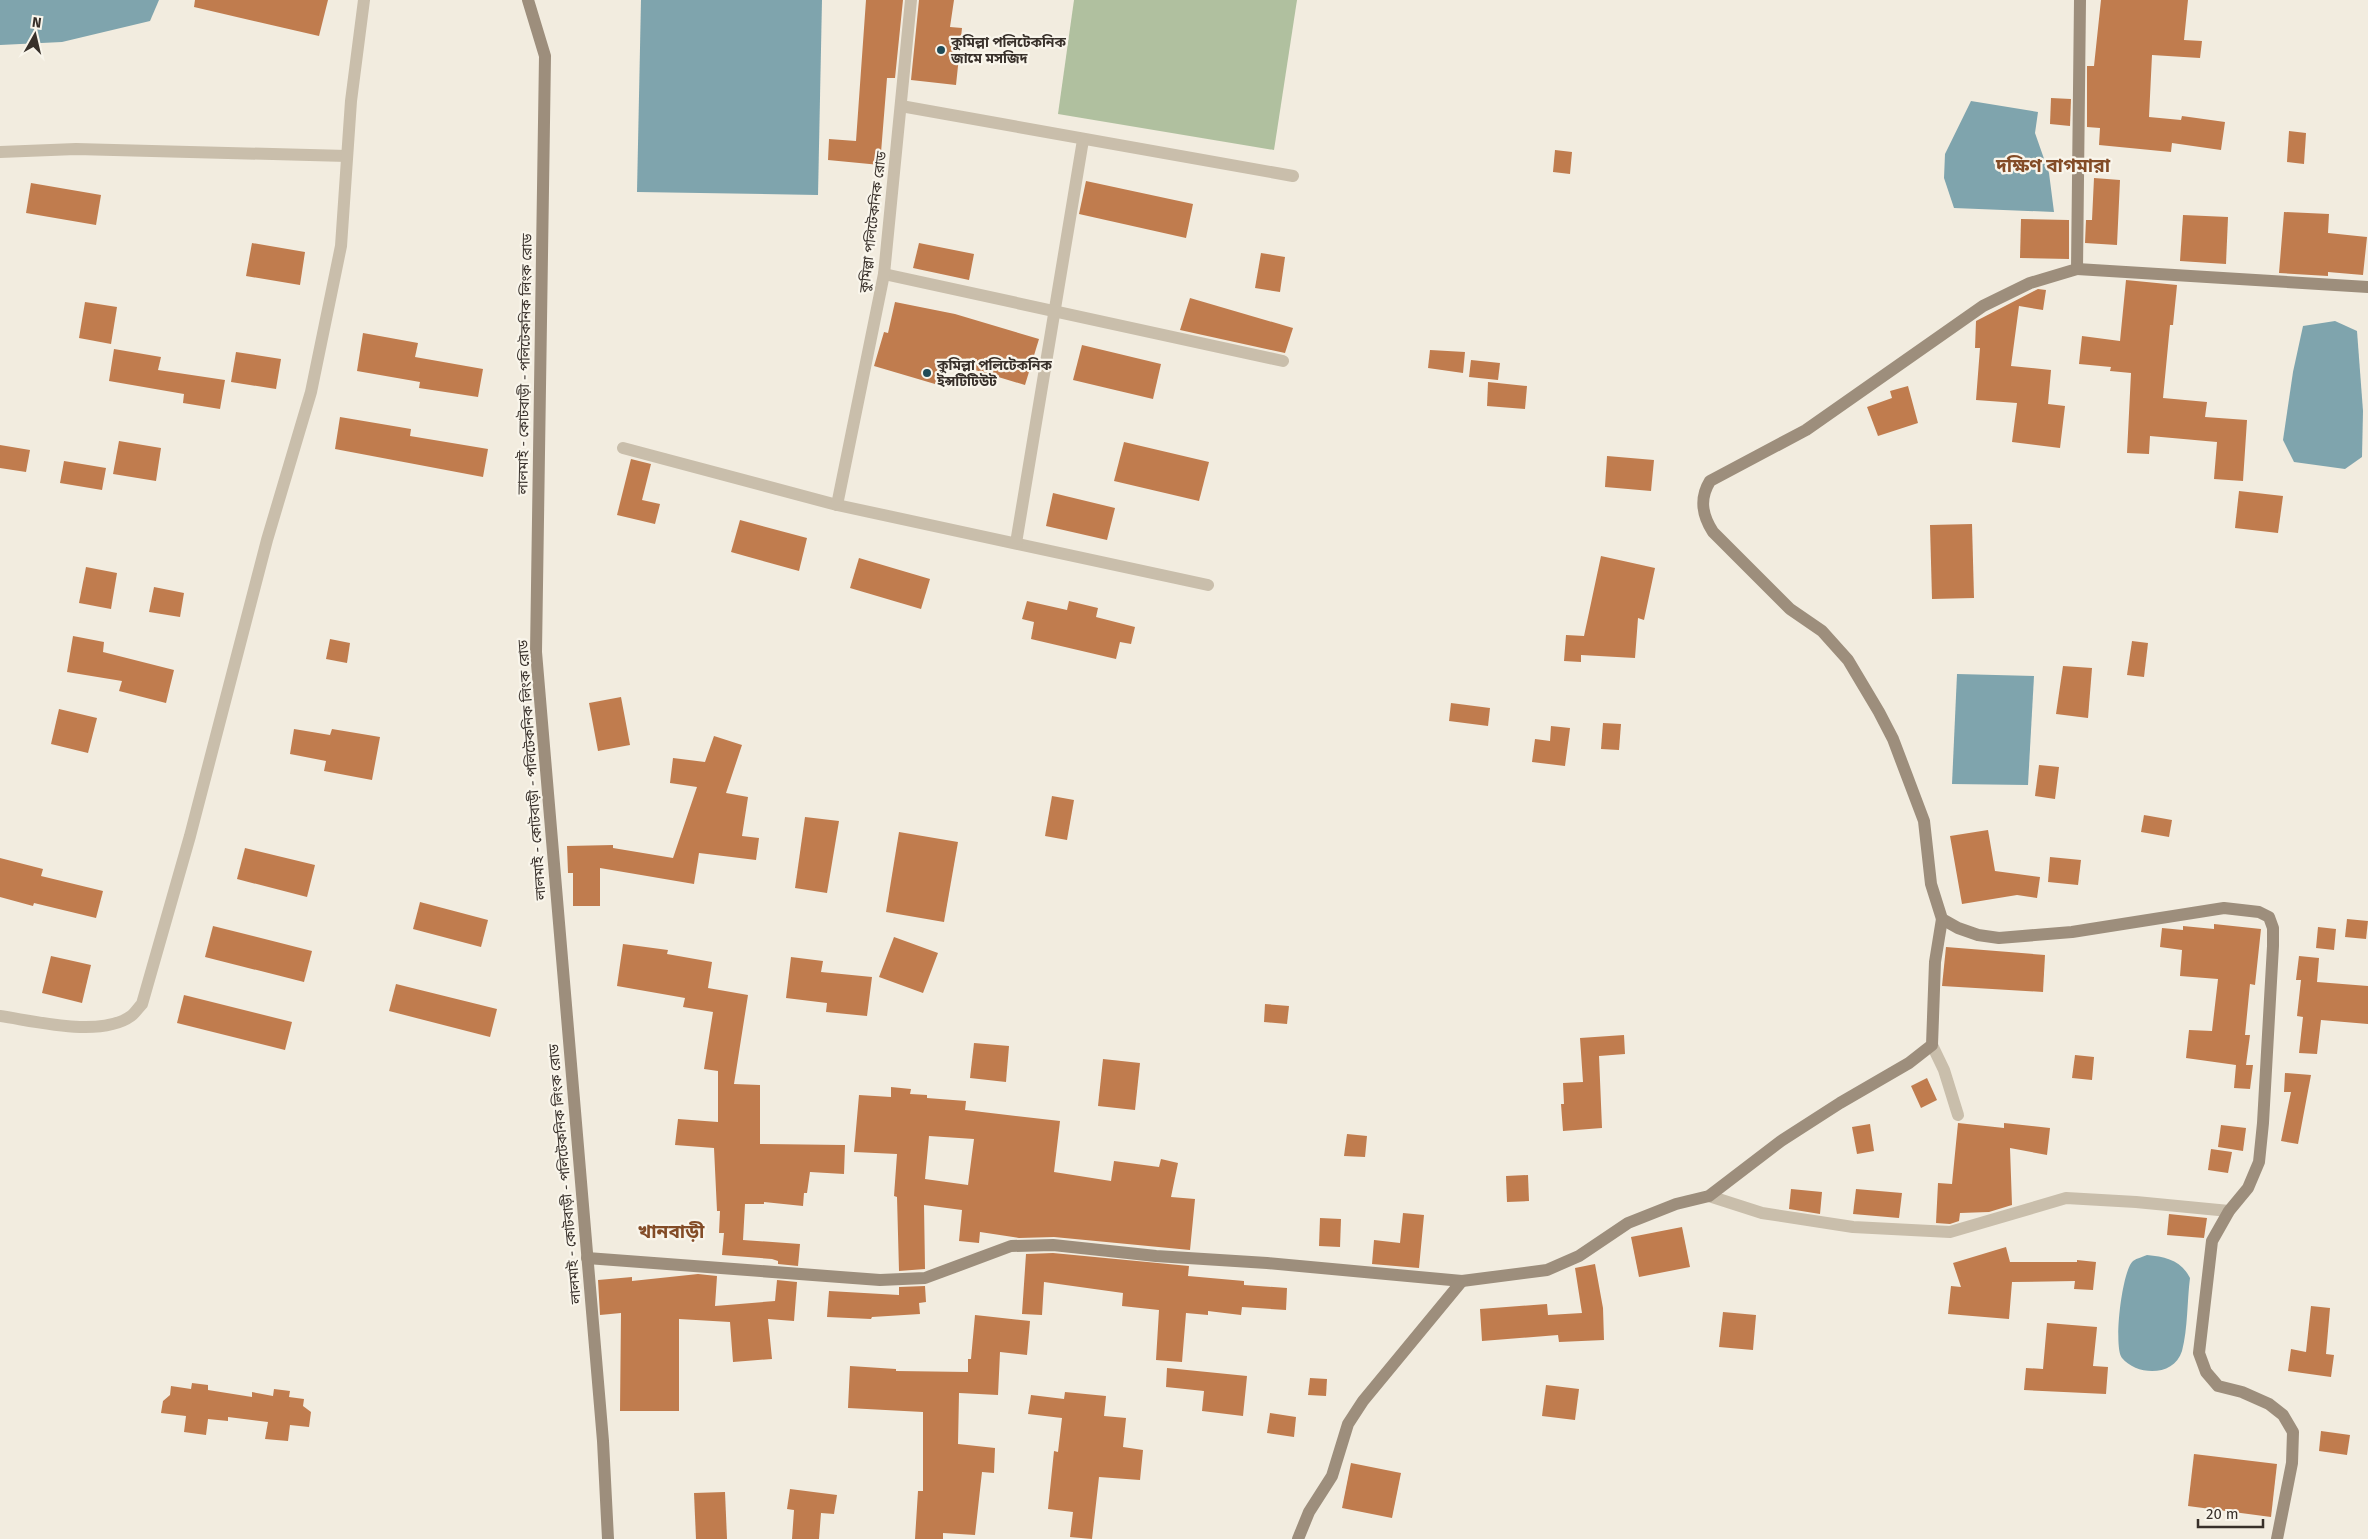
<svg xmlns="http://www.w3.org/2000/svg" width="2368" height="1539" viewBox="0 0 2368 1539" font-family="'Fira Sans','Noto Sans Bengali',sans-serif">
<rect width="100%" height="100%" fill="#f2ecdf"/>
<path fill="#b0c09f" d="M1074,0H1297L1274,150L1058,114Z"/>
<g fill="#7fa4ad">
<path d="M0,0H159L150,21L62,42L0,45Z"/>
<path d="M641,0H822L818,195L637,192Z"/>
<path d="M1971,101L2038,112L2035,133L2049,173L2054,212L1954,208L1944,178L1945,154Z"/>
<path d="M2335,321L2357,331L2363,411L2362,457L2345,469L2294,462L2283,440L2293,372L2303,326Z"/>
<path d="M1957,674L2034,676L2028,785L1952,784Z"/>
<path d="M2147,1255C2166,1257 2181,1260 2190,1278C2187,1301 2188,1328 2182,1351C2174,1377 2137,1376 2122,1358C2113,1347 2122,1270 2133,1261C2137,1258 2143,1257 2147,1255Z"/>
</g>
<g fill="#c07c4e" fill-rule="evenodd">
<path d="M195,0H328L319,36L194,7Z"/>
<path d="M866,0H903L895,78H887L880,165L828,160L829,139L856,141Z"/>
<path d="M919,0H954L950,27L962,28L956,85L911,80Z"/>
<path d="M2101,0H2188L2184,40L2202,41L2200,58L2152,55L2149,117L2181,120L2182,116L2225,122L2221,150L2172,143L2171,152L2099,145L2100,128L2087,127V66H2094Z"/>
<path d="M2051,98L2071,99L2070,126L2050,124Z"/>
<path d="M2289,131L2306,133L2304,164L2287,162Z"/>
<path d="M1555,150L1572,152L1570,174L1553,172Z"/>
<path d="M2094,178L2120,180L2117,245L2085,243L2086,220H2092Z"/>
<path d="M1086,181L1193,204L1186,238L1079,214Z"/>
<path d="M31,183L101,195L96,225L26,213Z"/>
<path d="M2284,212L2329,214L2328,233L2367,237L2363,275L2328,272V276L2279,273Z"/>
<path d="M2183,215L2228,217L2226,264L2180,261Z"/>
<path d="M2021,219L2069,220V259L2020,258Z"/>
<path d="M252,243L305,252L300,285L246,276Z"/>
<path d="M919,243L974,254L969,280L913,268Z"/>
<path d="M1261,253L1285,257L1280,292L1255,288Z"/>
<path d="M2126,280L2177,285L2173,325H2170L2163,398L2207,402L2205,417L2247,420L2243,481L2214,479L2217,442L2150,436L2149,454L2127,453L2131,373L2110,371L2111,367L2079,364L2082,336L2120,341Z"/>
<path d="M2038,289L2046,290L2043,310L2019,306L2011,366L2051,370L2048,404L2065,406L2060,448L2012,442L2017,403L1976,400L1980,348H1975L1976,321Z"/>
<path d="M1190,298L1293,328L1285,353L1180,330Z"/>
<path d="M85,302L117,307L111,344L79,338Z"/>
<path d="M895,302L955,314L1039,339L1025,385L942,360L935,384L874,366L884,332L888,333Z"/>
<path d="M363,333L418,343L415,357L483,369L478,397L419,388L420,382L357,371Z"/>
<path d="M1082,345L1161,364L1153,399L1073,380Z"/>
<path d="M114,349L161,357L158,370L225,380L220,409L183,403L184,394L109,381Z"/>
<path d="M1430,350L1465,352L1463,373L1428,368Z"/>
<path d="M236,352L281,359L276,389L231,382Z"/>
<path d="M1471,360L1500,363L1498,380L1469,377Z"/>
<path d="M1488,382L1527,386L1525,409L1487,406Z"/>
<path d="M1908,386L1918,423L1878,436L1867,407L1892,398L1890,391Z"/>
<path d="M340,417L411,429L410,436L488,449L483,477L335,449Z"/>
<path d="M119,441L161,448L156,481L113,474Z"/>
<path d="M1124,442L1209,462L1199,501L1114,481Z"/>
<path d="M0,445L30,450L26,472L0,468Z"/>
<path d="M1607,456L1654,460L1651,491L1605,487Z"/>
<path d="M631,459L651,464L642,500L660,504L655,524L617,515Z"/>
<path d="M64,461L106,468L102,490L60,483Z"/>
<path d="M2239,491L2283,496L2278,533L2235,528Z"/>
<path d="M1053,493L1115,508L1107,540L1046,526Z"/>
<path d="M740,520L807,538L799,571L731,552Z"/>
<path d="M1972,524L1974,598L1932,599L1930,525Z"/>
<path d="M1601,556L1655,568L1644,620L1638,618L1635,658L1581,655V662L1564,661L1566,635L1584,636Z"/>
<path d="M859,558L930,579L921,609L850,588Z"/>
<path d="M86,567L117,573L111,609L79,603Z"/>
<path d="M154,587L184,593L180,617L149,612Z"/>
<path d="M1027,601L1067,610L1069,601L1098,608L1096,617L1135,627L1131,644L1120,642L1116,659L1031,639L1034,622L1022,619Z"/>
<path d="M73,636L104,642L103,652L174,670L166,703L119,691L122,681L67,672Z"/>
<path d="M330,639L350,643L347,663L326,659Z"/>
<path d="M2132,641L2148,643L2144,677L2127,675Z"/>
<path d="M2063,666L2092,668L2088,718L2056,714Z"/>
<path d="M621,697L630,745L598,751L589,703Z"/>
<path d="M1451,703L1490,708L1488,726L1449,721Z"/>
<path d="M59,709L97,718L88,753L51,744Z"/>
<path d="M1603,723L1621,724L1619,750L1601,749Z"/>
<path d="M1551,726L1570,728L1565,766L1532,762L1535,739L1550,741Z"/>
<path d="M294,729L330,735L332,729L380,737L372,780L324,771L326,761L290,754Z"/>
<path d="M714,736L742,745L726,793L748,797L742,836L759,838L756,860L699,853L694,884L600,868V906H573V873H568L567,846L613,845V848L673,858L697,787L670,783L673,758L705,762Z"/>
<path d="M2039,765L2059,767L2055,799L2035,796Z"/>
<path d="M1052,796L1074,800L1067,840L1045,836Z"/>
<path d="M2144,815L2172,820L2169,837L2141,832Z"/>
<path d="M805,817L839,821L827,893L795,888Z"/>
<path d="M1988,830L1995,871L2040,877L2037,898L2017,895L1962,904L1950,836Z"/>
<path d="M899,832L958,842L944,922L886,912Z"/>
<path d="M245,848L315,865L307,897L237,879Z"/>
<path d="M2050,857L2081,860L2078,885L2048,882Z"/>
<path d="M0,858L43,869L41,876L103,891L96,918L34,903L33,906L0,897Z"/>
<path d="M420,902L488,920L481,947L413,929Z"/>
<path d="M2347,919L2368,921L2366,939L2345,937Z"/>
<path d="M2214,924L2261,929L2255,985L2250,984L2245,1035H2250L2246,1065H2253L2250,1089L2234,1088L2236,1065L2186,1058L2189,1030L2212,1031L2218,979L2180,976L2182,950L2160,947L2162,928L2183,930V926L2214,929Z"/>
<path d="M213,926L312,951L304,982L205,957Z"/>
<path d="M2318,927L2336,929L2334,950L2316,948Z"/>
<path d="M894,937L938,953L923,993L879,977Z"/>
<path d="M623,944L668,950L667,954L712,962L708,988L748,995L734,1084L760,1085V1144L845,1145L844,1174L810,1172L807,1193H804L803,1206L764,1202V1204H745L743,1240L800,1244L798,1266L778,1264V1261L772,1259L722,1255L724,1233H719L720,1211H717L714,1148L675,1145L678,1119L718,1122V1071L704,1069L713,1012L683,1007L685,998L617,986Z"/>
<path d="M1946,947L2045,955L2043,992L1942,986Z"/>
<path d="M51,956L91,965L82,1003L42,993Z"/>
<path d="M2299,956L2319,958L2317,982L2368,986V1024L2321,1020L2317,1054L2299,1053L2303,1017L2297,1016L2301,980H2296Z"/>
<path d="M791,957L823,961L821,972L872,977L867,1016L826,1012L827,1003L786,998Z"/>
<path d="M396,984L497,1009L490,1037L389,1011Z"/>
<path d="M184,995L292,1022L285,1050L177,1023Z"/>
<path d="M1265,1004L1289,1006L1287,1024L1264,1022Z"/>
<path d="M1624,1035L1625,1054L1599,1056L1602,1128L1563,1131L1561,1104H1564L1563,1083L1583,1082L1580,1038Z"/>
<path d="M974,1043L1009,1046L1006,1082L970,1078Z"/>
<path d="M2075,1055L2094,1057L2092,1080L2072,1078Z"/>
<path d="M1103,1059L1140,1063L1135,1110L1098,1106Z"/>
<path d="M2285,1073L2311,1075L2298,1144L2281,1141L2291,1092H2284Z"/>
<path d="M1927,1078L1937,1100L1921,1108L1911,1086Z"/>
<path d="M891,1087L911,1089L910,1094L927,1095V1098L966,1101L965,1110L1060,1121L1054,1172L1111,1181L1114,1161L1159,1167L1161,1159L1178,1163L1171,1197L1195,1199L1190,1250L1054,1237L1019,1238L980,1232L979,1243L959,1241L962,1210L924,1205L925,1269L899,1271L897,1197L894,1196L897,1154L854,1152L859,1095L891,1097ZM929,1136L974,1139L968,1185L925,1179Z"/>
<path d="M1958,1123L2004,1128V1123L2050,1128L2047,1155L2010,1148L2012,1205L1989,1212L1960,1213L1959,1221L1950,1224L1936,1223L1938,1183L1952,1184Z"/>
<path d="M1870,1124L1874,1151L1857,1154L1852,1127Z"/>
<path d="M2221,1125L2246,1128L2243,1151L2218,1147Z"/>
<path d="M1347,1134L1367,1136L1365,1157L1344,1156Z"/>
<path d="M2211,1149L2232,1152L2228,1173L2208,1170Z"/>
<path d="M1528,1175L1529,1201L1507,1202L1506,1176Z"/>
<path d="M1791,1189L1822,1192L1820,1214L1789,1209Z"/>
<path d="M1856,1189L1902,1193L1899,1218L1853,1214Z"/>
<path d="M1403,1213L1424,1215L1419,1268L1372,1264L1374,1240L1400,1243Z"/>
<path d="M2169,1214L2207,1218L2204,1238L2167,1235Z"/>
<path d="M1320,1218L1341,1219L1340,1247L1319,1246Z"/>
<path d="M1682,1227L1690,1267L1639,1277L1631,1237Z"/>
<path d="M2006,1247L2010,1262H2077V1260L2096,1262L2093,1290L2074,1289L2075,1281L2012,1282L2009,1319L1948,1314L1951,1286L1961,1287L1953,1263Z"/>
<path d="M1053,1253L1189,1266L1188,1276L1244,1281V1285L1287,1288L1286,1310L1242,1307L1241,1315L1208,1311V1315L1186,1313L1182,1362L1156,1360L1159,1310L1122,1306L1123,1293L1044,1282L1042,1315L1022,1314L1026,1254Z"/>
<path d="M1595,1264L1603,1308L1604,1340L1559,1342L1558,1335L1482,1341L1480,1309L1547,1304L1548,1315L1582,1313L1575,1268Z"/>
<path d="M698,1274L717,1276L715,1306L775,1301L777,1280L797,1282L794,1321L768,1319L772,1359L733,1362L730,1322L679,1319V1411H620L621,1313L600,1315L598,1280L632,1277V1281Z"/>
<path d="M925,1286L926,1302L919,1303L920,1314L872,1317L871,1319L827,1317L829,1291L899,1295V1287Z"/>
<path d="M2311,1306L2330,1308L2326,1354L2334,1355L2331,1377L2288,1371L2291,1349L2306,1352Z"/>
<path d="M1723,1312L1756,1315L1753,1350L1719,1347Z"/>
<path d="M975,1315L1030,1321L1027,1355L1000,1352L998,1395L959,1393L958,1444L995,1448L994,1473L982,1472L975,1535L943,1533V1539H915L918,1491H923V1412L848,1408L850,1366L896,1369V1371L968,1372V1359H971Z"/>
<path d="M2047,1323L2097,1327L2093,1366L2108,1367L2106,1394L2024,1390L2026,1368L2043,1369Z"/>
<path d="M1167,1368L1247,1376L1243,1416L1202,1411L1204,1391L1166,1387Z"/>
<path d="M1310,1378L1327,1379L1326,1396L1308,1395Z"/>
<path d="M192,1383L208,1385V1390L252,1397V1392L273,1396L274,1389L290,1391L289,1397L304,1399L303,1406L311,1412L309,1427L290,1425L288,1441L265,1439L268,1422L228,1417V1421L208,1419L206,1435L184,1432L186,1416L161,1413L163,1401L170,1395L171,1386L191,1389Z"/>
<path d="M1546,1385L1579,1389L1575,1420L1542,1416Z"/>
<path d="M1065,1392L1106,1396L1104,1416L1126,1418L1123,1447L1143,1450L1140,1480L1099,1477L1092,1539L1070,1537L1073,1512L1048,1509L1054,1451L1058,1452L1062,1418L1028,1414L1031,1395L1064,1399Z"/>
<path d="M1270,1413L1296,1417L1294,1437L1267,1433Z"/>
<path d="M2321,1431L2350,1435L2347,1455L2319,1451Z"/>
<path d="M2194,1454L2277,1464L2271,1517L2188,1506Z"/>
<path d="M1351,1463L1401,1473L1392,1518L1342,1508Z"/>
<path d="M790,1489L837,1495L834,1514L821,1513L819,1539H792L794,1510L787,1509Z"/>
<path d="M725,1492L727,1539H696L694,1493Z"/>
</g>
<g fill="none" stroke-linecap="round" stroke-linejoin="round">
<g stroke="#c9beab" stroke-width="12">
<path d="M901,106L1293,176"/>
<path d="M0,152L76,149L347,156"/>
<path d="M884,274L1283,361"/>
<path d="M623,448L837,505L1208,585"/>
<path d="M837,505L884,274L911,0"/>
<path d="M1016,543L1083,140"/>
<path d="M0,1016C35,1021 101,1038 131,1016C135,1013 138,1008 142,1004L190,836L267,540L311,392L341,246L351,101L364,0"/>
<path d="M1932,1045L1944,1070L1958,1115"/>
<path d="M1709,1196L1762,1213L1853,1227L1950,1232L2066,1198L2136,1202L2229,1211"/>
</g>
<g stroke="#9d8e7c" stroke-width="12">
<path d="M528,0L545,56L536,652L603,1441L608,1539"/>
<path d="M2080,0L2077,269L2030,283L1983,306L1806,430L1710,481C1699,499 1702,515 1713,532L1790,609L1822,631L1848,660L1879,712L1893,739L1924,821L1931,884L1942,919L1958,928L1978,935L1999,938L2072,932L2224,908L2259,912L2269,917L2273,928V946L2263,1123L2259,1162L2248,1188L2229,1211L2212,1241L2199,1353L2206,1372L2218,1386L2242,1392L2269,1404L2283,1415L2293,1432L2292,1463L2277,1539"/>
<path d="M2077,269L2368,287"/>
<path d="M587,1258L880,1280L925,1278L1011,1246L1053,1245L1156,1256L1267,1263L1462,1281L1547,1270L1579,1256L1628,1223L1676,1204L1709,1196L1781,1141L1840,1103L1909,1063L1932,1045L1935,962L1942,919"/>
<path d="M1298,1539L1309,1512L1332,1476L1348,1424L1363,1401L1462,1281"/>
</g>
</g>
<g fill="#214b57" stroke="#f9f5eb" stroke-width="2">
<circle cx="941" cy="50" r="5"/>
<circle cx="927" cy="373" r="5"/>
</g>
<g text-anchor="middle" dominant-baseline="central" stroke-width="4.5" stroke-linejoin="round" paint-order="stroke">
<g font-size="14" font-weight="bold" fill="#38302a" stroke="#f9f5eb" text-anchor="start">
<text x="951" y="42">কুমিল্লা পলিটেকনিক<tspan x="951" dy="16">জামে মসজিদ</tspan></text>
<text x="937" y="365">কুমিল্লা পলিটেকনিক<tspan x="937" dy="16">ইন্সটিটিউট</tspan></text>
</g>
<g font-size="14" fill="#38302a" stroke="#f9f5eb">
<text transform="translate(873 222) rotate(-83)">কুমিল্লা পলিটেকনিক রোড</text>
<text transform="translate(525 364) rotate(-89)">লালমাই - কোটবাড়ী - পলিটেকনিক লিংক রোড</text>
<text transform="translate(532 770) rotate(-94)">লালমাই - কোটবাড়ী - পলিটেকনিক লিংক রোড</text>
<text transform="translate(565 1174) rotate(-95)">লালমাই - কোটবাড়ী - পলিটেকনিক লিংক রোড</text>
</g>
<g font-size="19" font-weight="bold" fill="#834c27" stroke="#f9f5eb">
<text x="2053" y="165">দক্ষিণ বাগমারা</text>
<text x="671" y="1231">খানবাড়ী</text>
</g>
</g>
<g transform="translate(35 35) rotate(8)" stroke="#f9f5eb" stroke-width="4" paint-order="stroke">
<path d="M0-4L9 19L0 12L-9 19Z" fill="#38302a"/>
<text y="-8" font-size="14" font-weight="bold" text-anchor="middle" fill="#38302a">N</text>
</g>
<path d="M2198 1519v8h65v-8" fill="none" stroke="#38302a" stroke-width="2.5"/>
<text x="2206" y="1519" font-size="15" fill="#38302a" stroke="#f9f5eb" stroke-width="4" paint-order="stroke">20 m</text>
</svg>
